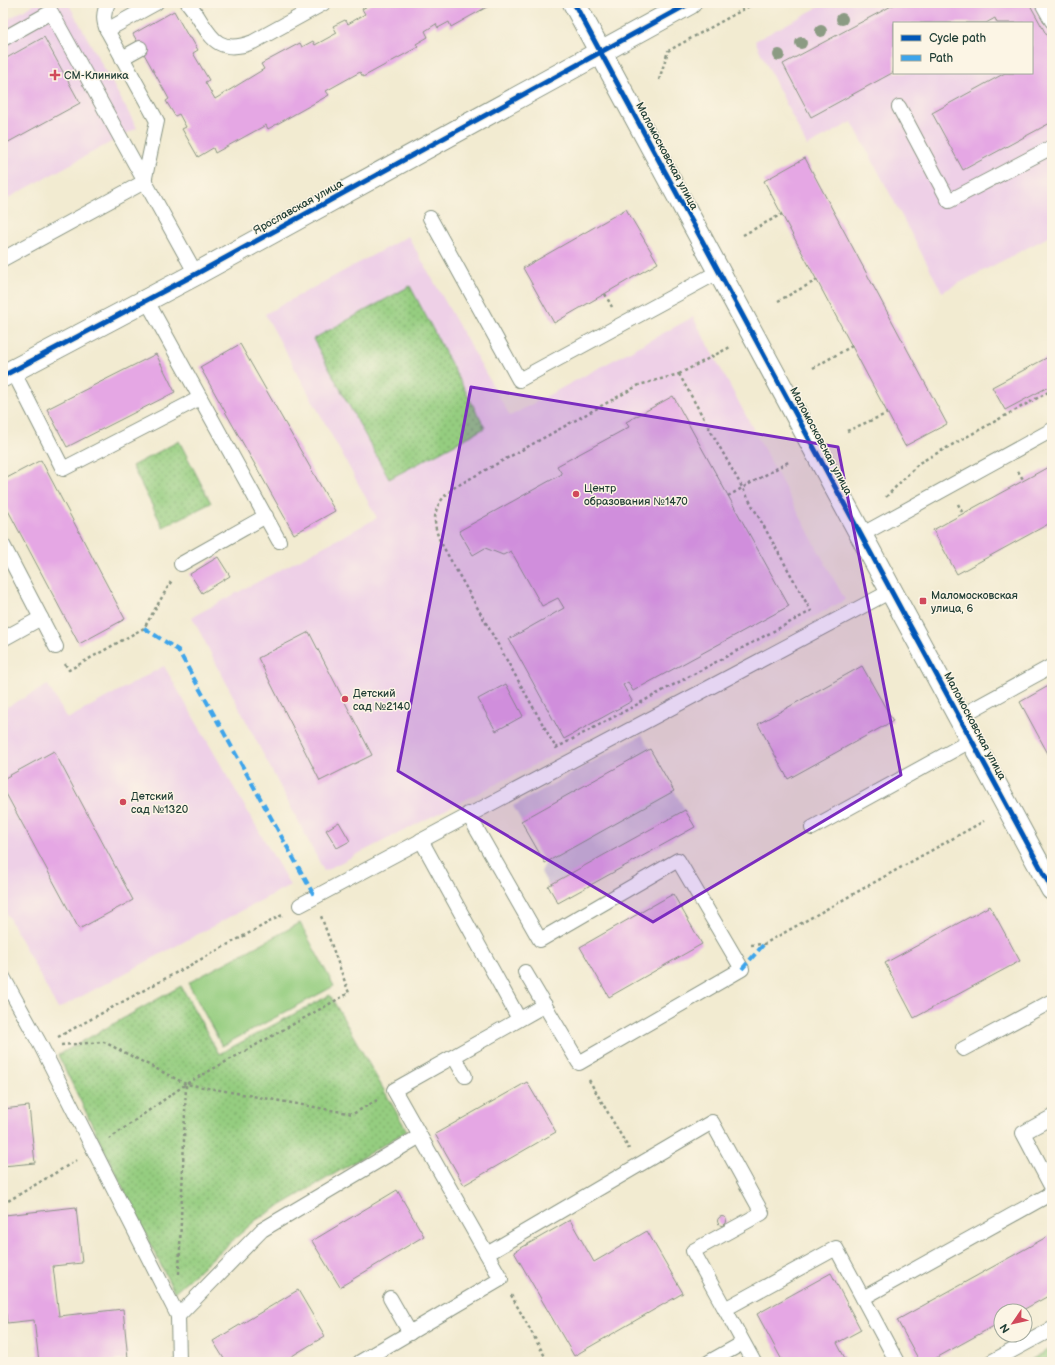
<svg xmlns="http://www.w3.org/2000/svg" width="1055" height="1365" viewBox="0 0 1055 1365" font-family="'Balsamiq Sans',sans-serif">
<defs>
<pattern id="grass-dots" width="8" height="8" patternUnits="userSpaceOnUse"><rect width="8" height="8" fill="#95cd80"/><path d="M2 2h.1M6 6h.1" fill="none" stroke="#79a86a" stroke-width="1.8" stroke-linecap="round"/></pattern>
</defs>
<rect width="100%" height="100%" fill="#fcf5e5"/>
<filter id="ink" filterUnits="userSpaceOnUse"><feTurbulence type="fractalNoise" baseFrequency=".025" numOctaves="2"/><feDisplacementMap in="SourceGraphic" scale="8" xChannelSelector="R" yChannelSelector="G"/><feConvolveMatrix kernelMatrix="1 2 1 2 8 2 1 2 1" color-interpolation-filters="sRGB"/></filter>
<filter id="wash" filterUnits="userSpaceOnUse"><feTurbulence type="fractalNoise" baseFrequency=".012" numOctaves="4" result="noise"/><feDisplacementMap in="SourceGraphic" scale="16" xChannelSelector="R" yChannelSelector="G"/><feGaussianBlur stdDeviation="0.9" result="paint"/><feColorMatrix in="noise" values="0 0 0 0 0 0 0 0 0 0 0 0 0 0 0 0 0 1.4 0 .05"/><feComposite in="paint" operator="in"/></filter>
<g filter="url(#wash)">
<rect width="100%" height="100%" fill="#f2ebd1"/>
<g fill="#eed0e7" fill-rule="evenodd">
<path d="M37,3H68L137,128L3,201V22Z"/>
<path d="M826,3H1052V235L942,292L852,122L807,146L755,41ZM894,23H1032V73H894Z"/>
<path d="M408,236L510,416L693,317L845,600L542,761L324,871L192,617L377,518L265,314Z"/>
<path d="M164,666L290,885L58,1009L3,907V709L48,685L67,719Z"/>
</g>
<path fill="#ccbed3" d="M642,735L695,827L558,903L541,872L545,863L513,806Z"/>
<g fill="url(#grass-dots)" stroke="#5a855a">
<path d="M410,286L485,428L389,479L313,339Z"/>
<path d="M179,441L211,503L163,527L132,466Z"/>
<path d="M181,986L219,1054L330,995L407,1131L256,1220L174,1292L58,1055Z"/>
<path d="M1052,1348V1362H1027Z"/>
</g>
<path fill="#95cd80" stroke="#5a855a" d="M300,923L334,986L222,1046L188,983Z"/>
<g id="blocks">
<g fill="#e5a7e4">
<path d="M373,3H494L451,27L449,22L438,28L436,24L425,31L428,37L416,44L418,47L363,77L360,72L326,91L329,95L268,129L266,125L215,153L213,148L198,157L182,129L186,127L179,114L175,116L166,101L169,99L133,34L174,11L189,38H191L198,50L193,53L209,80L205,82L215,99L264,69L261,64L300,43L302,47L313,41L315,45L337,33L333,26L345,20L348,24L365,14L362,9Z"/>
<path d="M897,3H1029L1052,45V122L963,170L932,113L1005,73H1032V23H997L995,18L986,23H894V72L811,117L783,64Z"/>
<path d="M44,37L80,103L3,145V60Z"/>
<path d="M805,158L947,424L905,446L764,181Z"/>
<path d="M626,209L658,263L554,323L523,268Z"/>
<path d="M240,344L335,511L294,534L200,367Z"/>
<path d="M156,354L175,392L67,447L47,409Z"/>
<path d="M1052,355V385L1005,410L992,387Z"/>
<path d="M673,396L789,606L633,691L628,682L623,685L632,701L564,739L509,639L564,608L558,598L542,606L511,551L503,555L485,548L473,555L459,531L562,474L557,466L629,427L626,422Z"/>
<path d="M41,460L125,619L79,644L3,501V480Z"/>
<path d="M1052,465V522L957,574L933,530Z"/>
<path d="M218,557L230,576L202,593L190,574Z"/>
<path d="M309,632L372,755L320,781L258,658Z"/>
<path d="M862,666L893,721L788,779L758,724Z"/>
<path d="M506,684L523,716L496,731L478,699Z"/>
<path d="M1052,684V761L1020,702Z"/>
<path d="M650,749L674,791L545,863L521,821Z"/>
<path d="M54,751L133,900L79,929L3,788V779Z"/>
<path d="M685,810L695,827L558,903L548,886Z"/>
<path d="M339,822L350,841L337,848L326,830Z"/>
<path d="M673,894L702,944L609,997L580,947Z"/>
<path d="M990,906L1020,961L914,1018L885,963Z"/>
<path d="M527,1082L556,1132L464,1185L435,1134Z"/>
<path d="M29,1106L35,1163L3,1166V1109Z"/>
<path d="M397,1190L424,1236L340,1287L312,1241Z"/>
<path d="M76,1207L82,1263L53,1266L59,1316L123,1309L128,1359L106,1362H39L34,1320L7,1323L3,1288V1209L5,1215Z"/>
<circle cx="722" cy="1221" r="4.5"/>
<path d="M570,1220L594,1262L647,1231L683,1293L574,1356L514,1252Z"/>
<path d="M1052,1234V1294L1021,1311H1001V1322L929,1362H920L897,1320Z"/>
<path d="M831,1273L861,1330L837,1343L847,1362H783L757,1314Z"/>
<path d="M298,1290L325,1336L282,1362H226L213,1341Z"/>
</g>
</g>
</g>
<g filter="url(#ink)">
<use href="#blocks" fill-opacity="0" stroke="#889482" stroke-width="1"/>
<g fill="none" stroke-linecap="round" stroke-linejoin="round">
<g stroke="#889482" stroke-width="16">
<g id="lane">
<path d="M188,3C209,28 211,58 253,42L324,3"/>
<path d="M1042,3L1052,21"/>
<path d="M107,30L156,3"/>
<path d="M3,39L51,12L196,274"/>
<path d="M122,58L140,48"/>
<path d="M899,107L949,201L1052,147"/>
<path d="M430,218L519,380L718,272"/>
<path d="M3,259L144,182L157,121L107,30C103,20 103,13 108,3"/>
<path d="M147,301L279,541"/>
<path d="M13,371L63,469L200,398"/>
<path d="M861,535L1052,430"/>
<path d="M3,545L56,647"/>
<path d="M181,564L266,516"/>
<path d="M3,639L41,618"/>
<path d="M959,717L1052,666"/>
<path d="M468,814L540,940L678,860L742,969L579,1063L525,972"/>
<path d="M812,828L972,740"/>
<path d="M421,840L519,1019"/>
<path d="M300,905L891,591"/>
<path d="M3,977L41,1046L178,1316L179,1362"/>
<path d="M963,1049L1052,1001"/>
<path d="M454,1057L465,1076"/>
<path d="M1052,1117L1023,1133L1052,1188"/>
<path d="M487,1254L712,1122L762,1213L693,1251L725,1309"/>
<path d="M390,1298L410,1333"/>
<path d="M863,1298L1052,1193"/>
<path d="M178,1316L262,1230L420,1136"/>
<path d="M360,1362L501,1279L394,1090L545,1005"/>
<path d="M709,1362L743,1343"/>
<path d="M754,1362L725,1309L836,1248L897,1362"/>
<path d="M991,1362L1052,1329"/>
</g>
</g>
<g stroke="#889482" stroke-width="24">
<g id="secondary">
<path d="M574,3L1052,889"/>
<path d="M3,376L196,274L690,3"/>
</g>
</g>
<g stroke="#889482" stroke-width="2.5" stroke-dasharray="3 3" stroke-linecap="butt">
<path d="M659,80L668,51L755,3"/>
<path d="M743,235L782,214"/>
<path d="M605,294L612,307"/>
<path d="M778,301L817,280"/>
<path d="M813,368L852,346"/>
<path d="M679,374L811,611L556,748L440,541C430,517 435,502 455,487L639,385Z"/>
<path d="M679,374L732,346"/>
<path d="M847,431L888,413"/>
<path d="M1018,471L1024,481"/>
<path d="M728,496L790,461"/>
<path d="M886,497L919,463L1052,390"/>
<path d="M958,504L963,514"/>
<path d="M65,664L69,670L144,628L172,580"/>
<path d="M751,945L764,944L984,821"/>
<path d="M58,1037L284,914"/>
<path d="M61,1045L104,1042L186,1084L353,1114L377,1100"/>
<path d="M589,1080L629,1149"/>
<path d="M109,1139L186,1084L349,993L321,916"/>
<path d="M3,1204L77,1160"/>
<path d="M179,1274L186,1085"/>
<path d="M511,1295L548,1362"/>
</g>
<use href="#lane" stroke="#fff" stroke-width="14"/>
<use href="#secondary" stroke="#fff" stroke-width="22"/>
<g stroke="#3da4eb" stroke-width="4" stroke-dasharray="8 4" stroke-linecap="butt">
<path d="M144,628L178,650L315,897"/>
<path d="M742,969L764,944"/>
</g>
<g stroke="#fcf5e5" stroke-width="8">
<g id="cycleway">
<path d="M574,3L1052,889"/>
<path d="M3,376L196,274L690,3"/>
</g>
</g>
<use href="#cycleway" stroke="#0057b8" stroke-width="5"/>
</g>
<g fill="#8b9b83">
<circle cx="842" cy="19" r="6"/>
<circle cx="821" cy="31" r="6"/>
<circle cx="801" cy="43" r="6"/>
<circle cx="779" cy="55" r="6"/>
</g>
</g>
<path fill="#7b2cbf" fill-opacity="0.2" stroke="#7b2cbf" stroke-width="3" stroke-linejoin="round" d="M471,387L838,447L901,775L653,922L398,771Z"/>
<g fill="#d1495b" stroke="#fcf5e5" stroke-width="1.5">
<path d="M53 69h4v4h4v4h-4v4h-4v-4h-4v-4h4z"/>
<circle cx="576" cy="494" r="4"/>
<rect x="919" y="597" width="8" height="8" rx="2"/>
<circle cx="345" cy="699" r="4"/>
<circle cx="123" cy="802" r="4"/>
</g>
<g text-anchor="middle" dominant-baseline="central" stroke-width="3" stroke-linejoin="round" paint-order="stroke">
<g font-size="11" fill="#1f3d34" stroke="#fcf5e5" text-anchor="start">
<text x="64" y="75">СМ-Клиника</text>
<text x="584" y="488">Центр<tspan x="584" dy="13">образования №1470</tspan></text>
<text x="931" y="595">Маломосковская<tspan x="931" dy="13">улица, 6</tspan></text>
<text x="353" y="693">Детский<tspan x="353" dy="13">сад №2140</tspan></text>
<text x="131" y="796">Детский<tspan x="131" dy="13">сад №1320</tspan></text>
</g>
<g font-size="11" fill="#1f3d34" stroke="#fcf5e5">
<text transform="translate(667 156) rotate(62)">Маломосковская улица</text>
<text transform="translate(298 207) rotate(-29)">Ярославская улица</text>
<text transform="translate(821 441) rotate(62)">Маломосковская улица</text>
<text transform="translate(975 726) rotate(62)">Маломосковская улица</text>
</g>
</g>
<rect width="1055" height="1365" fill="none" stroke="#fcf5e5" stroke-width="16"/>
<rect x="893" y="22" width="140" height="52" fill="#fcf5e5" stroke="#a4ab9e"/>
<rect x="901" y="35" width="20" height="6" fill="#0057b8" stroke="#a4ab9e"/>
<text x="929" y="42" font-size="12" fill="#1f3d34">Cycle path</text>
<rect x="901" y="55" width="20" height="6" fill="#3da4eb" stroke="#a4ab9e"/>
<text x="929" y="62" font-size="12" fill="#1f3d34">Path</text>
<g transform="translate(1013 1323) rotate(236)"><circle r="19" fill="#fcf5e5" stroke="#a4ab9e"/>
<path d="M0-3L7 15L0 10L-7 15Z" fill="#d1495b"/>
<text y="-6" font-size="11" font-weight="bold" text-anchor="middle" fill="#1f3d34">N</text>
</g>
</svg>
